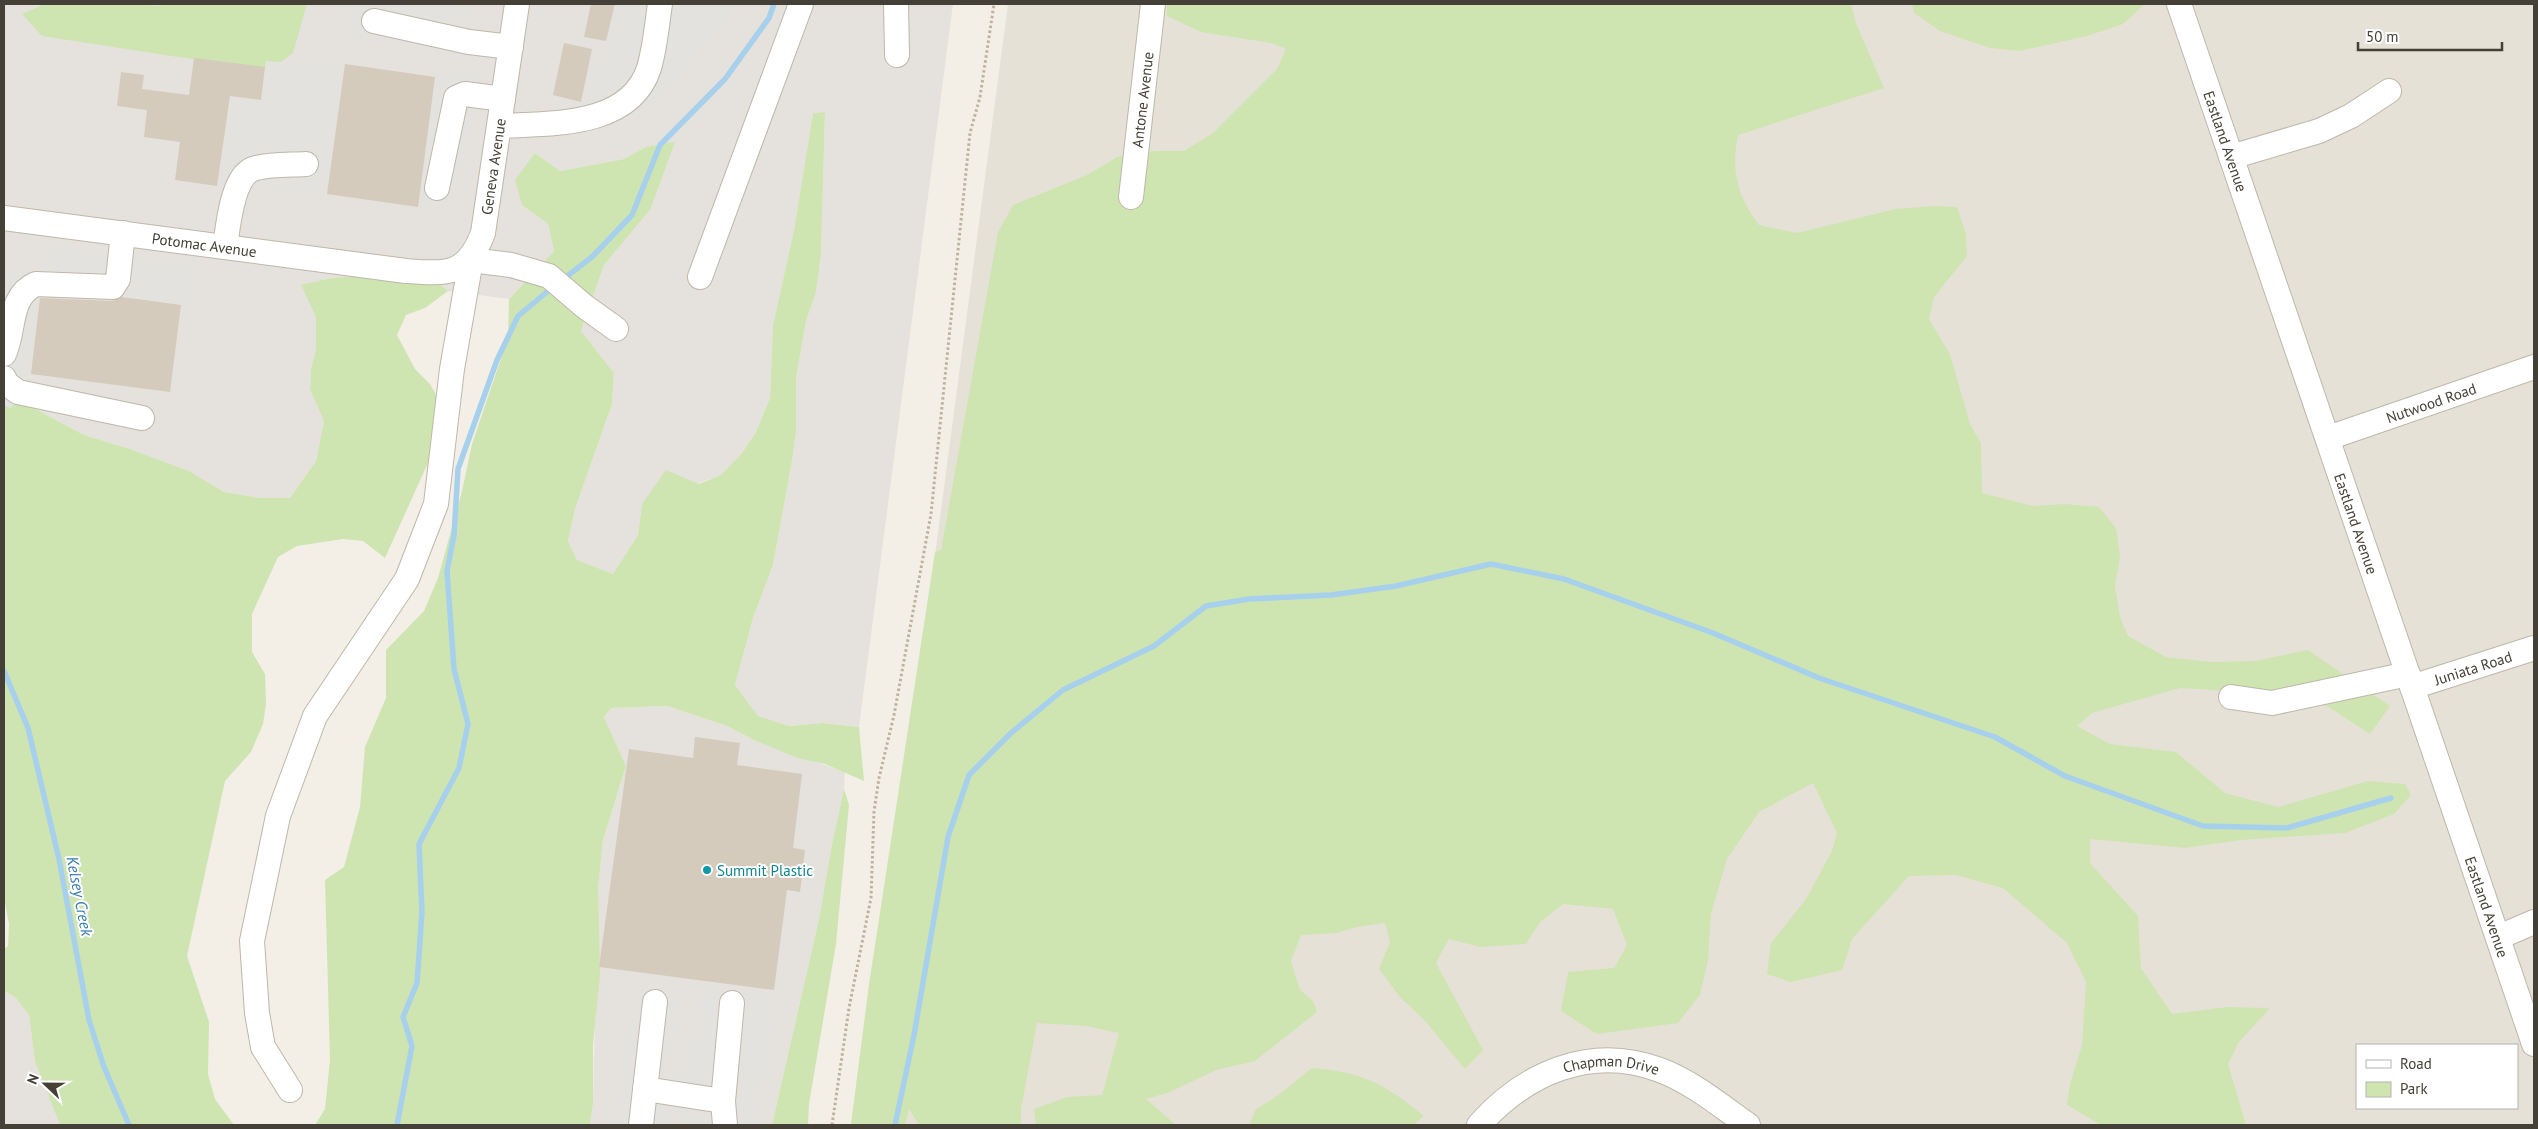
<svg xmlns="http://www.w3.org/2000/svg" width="2538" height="1129" viewBox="0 0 2538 1129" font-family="'PT Sans',sans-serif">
<rect width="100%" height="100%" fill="#f3efe7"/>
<path fill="#e6e1d6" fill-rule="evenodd" d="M1008,4H2534V1125H851L869,985L925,631ZM2357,1045H2517V1108H2357Z"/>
<g fill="#e5e1dc">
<path d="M4,4H953L859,727L823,723L789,726L758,716L735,685L753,618L773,565L792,461L796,432V380L806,321L816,292L821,255L825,112L813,113L794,230L773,325L770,398L756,432L742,453L721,475L642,504L638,535L613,574L577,560L568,541L575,509L612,404L614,373L581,331L604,265L650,210L646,147L624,159L560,171L535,153L522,205L548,224L554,251L509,299L448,291L438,283L302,285L316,317V349L311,369L310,390L324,421L316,461L290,498H260L224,492L189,471L130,449L84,435L26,404L4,395Z"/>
<path d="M667,706L727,726L754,740L845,772L844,789L832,844L819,919L772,1125H590L593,1104L598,889L603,840L626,766L604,717L611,708Z"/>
<path d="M4,991L15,997L29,1015L35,1062L60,1125H4Z"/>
</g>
<g fill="#cee5b2">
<path d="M45,4H141L153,6L176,4H307L293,53L272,69L178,57L42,36L22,14Z"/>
<path d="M1167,4H1851L1856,23L1884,88L1738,135C1731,172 1737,195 1759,225L1797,233L1895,209L1934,206L1957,207L1966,234L1967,256L1934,297L1929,319L1950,354L1970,424L1981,443L1982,493L2033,506L2064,504L2099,507L2116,528L2120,557L2115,586L2120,617L2128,636L2166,657L2212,662L2255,661L2308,650L2390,706L2370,734L2327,706L2261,693L2180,688L2092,713L2077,726L2110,744L2176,752L2225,793L2278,807L2368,781L2405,784L2411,795L2394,814L2345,833L2241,840L2185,848L2090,839V863L2138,916L2141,968L2172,1014L2227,1007L2270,1008L2239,1042L2228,1064L2246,1125H2101L2067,1105L2070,1084L2082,1045L2086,982L2067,943L2003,888L1956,875L1909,876L1852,939L1842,970L1791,982L1767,974L1771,943L1806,899L1832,851L1837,833L1813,783L1759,812L1727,859L1711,914L1708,960L1700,995L1678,1023L1597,1034L1561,1011L1568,972L1614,968L1627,945L1613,909L1563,904L1540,922L1526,944L1480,947L1449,939L1436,963L1483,1050L1465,1069L1426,1022L1399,996L1379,969L1390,942L1385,923L1357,927L1336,933L1301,935L1291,961L1300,990L1313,1001L1317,1012L1255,1061L1216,1070L1170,1092L1146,1099L1176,1125H1036L1034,1109L1067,1097L1102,1095L1119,1033L1086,1026L1037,1023L1021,1109V1125H919L909,1109L905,1125H851L869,985L935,552L941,550L998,232L1013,205L1087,175L1117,157L1154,151H1184L1213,133L1277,69L1286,49L1271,43L1201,32L1167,16Z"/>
<path d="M1912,4H2145L2123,24L2087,36L2019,51L1990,48L1940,31L1914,13Z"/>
<path d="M825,112L821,255L816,292L806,321L796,379V432L792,461L773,565L753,618L735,685L758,716L789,726L823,723L859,727L864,781L825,764L798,758L754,740L727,726L667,706L611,708L604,717L626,766L603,840L598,889L600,975L593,1045V1104L590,1125H315L325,1109L330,1060L325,880L344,867L360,807L365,747L386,698V650L424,611L438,578L462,491L472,444L508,338L509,299L554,251L548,224L522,205L515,180L535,153L560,171L624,159L646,147L675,142L650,210L604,265L581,331L614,373L612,404L575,509L568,541L577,560L613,574L638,535L642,504L666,470L699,484L721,475L742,453L756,432L770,398L773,325L794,230L813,113Z"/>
<path d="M365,276L438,283L448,291L425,308L406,315L397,335L415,369L430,384L440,402L432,454L385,558L363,541L343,539L297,546L278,557L252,614V652L265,674L266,704L263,724L251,752L225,781L187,956L209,1022L208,1074L215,1099L234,1125H60L35,1062L29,1015L15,997L4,991V949L8,946L9,924L4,897V395L26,404L84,435L130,449L189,471L224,492L260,498H290L316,461L324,421L310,390L311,369L316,349V317L301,285L332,278Z"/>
<path d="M844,789L849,805L836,944L809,1104L808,1125H772L819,919L832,844Z"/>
<path d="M1312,1068C1360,1071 1387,1085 1424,1116L1413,1125H1249L1256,1109L1273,1099Z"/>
</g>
<g fill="#e4e2df">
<path d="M350,4H442L471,7L467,29L474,33L473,55L345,37Z"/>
<path d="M614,4H735L722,28L703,48L671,92L627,127H578L598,45L605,47Z"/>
<path d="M266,61L342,67L326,194L267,189L248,201L218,199L229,98L260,100Z"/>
<path d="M437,65L479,69L478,112L460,177L448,207L419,205Z"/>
<path d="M48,245L196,265L190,305L42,287L27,374L11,409L4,405V270L43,274Z"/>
<path d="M700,985L783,994L756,1125H695L681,1118L673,1117L671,1125H613L632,991L645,993L647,989L667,992L666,998L682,1000L675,1059L663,1058L660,1062L664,1074H680L685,1069Z"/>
</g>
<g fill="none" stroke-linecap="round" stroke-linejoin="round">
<g stroke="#a7d0ec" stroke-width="5.5">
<path d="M561,281L593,256L632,215L660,145L725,79L769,18L774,4"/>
<path d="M4,671L28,728L59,859L89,1020L104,1067L129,1125"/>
<path d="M397,1125L412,1046L403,1017L417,983L422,912L419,844L459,768L468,724L454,669L447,571L454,535L458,469L497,360L518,316L554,286"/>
<path d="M895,1125L914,1035L948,837L969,775L1011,733L1063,690L1154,646L1206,606L1249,599L1331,595L1396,586L1491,564L1564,579L1713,633L1819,678L1995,737L2065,776L2203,826L2287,828L2391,798"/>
</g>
</g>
<g fill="#d4cbbd">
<path d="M591,4H615L606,41L584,37Z"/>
<path d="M564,43L592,49L581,102L553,95Z"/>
<path d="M194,58L265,67L261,100L230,96L217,186L175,180L180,142L144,137L147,110L117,106L121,72L144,75L142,89L189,95Z"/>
<path d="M345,64L435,77L418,207L327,194Z"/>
<path d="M122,297L181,305L170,392L31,374L40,298L112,301Z"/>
<path d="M695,737L740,743L737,765L802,774L793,848L805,850L800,892L787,890L774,990L599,967L629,749L693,758Z"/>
</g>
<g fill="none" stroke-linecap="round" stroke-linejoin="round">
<g stroke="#beb7aa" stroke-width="26">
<g id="minor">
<path d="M896,4L897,55"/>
<path id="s1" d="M2179,4L2534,1044"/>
<path d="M374,21L469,42L511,47"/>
<path d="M500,126C550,123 630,128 649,68C655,48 657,24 660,4"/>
<path d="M2231,157L2319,131L2351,116L2389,91"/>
<path d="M437,188L456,98L465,94L503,99"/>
<path id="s2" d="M1131,197L1153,4"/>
<path id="s3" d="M4,218L406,271C447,274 467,276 483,233L517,4"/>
<path d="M225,247C228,227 232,173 256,168C272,164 290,165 306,164"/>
<path d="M700,277L801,4"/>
<path d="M4,354C15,331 8,296 36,284L113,287L118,279L123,233"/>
<path d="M4,378L7,384L18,392L142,418"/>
<path id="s4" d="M2328,438L2534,367"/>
<path id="s5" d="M2412,687L2534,648"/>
<path d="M2231,697L2272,703L2408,674"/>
<path d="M2499,937L2534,922"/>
<path d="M645,1089L723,1101"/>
<path d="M290,1090L263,1047L257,1013L252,941L278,816L315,716L407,579L436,504L452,369L471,260L511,265L549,276L584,306L616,329"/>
<path d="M641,1125L655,1002"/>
<path d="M725,1125L723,1101L732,1003"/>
<path id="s6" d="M1479,1125C1525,1073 1591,1044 1660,1070C1692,1082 1721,1106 1748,1125"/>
</g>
</g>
<path stroke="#beb29d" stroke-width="3" stroke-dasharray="2.5 2.5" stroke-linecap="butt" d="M832,1125L849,1008L871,898L874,812L879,778L894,715L931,514L970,133L980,97L994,4"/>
<use href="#minor" stroke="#fff" stroke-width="24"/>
</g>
<circle fill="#0f9aa8" stroke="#fff" stroke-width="2" cx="707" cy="870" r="5"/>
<g text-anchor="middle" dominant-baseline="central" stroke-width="4" stroke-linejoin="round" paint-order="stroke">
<g font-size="15" fill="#454037" stroke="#fff">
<text stroke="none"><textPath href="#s2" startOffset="98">Antone Avenue</textPath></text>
<text stroke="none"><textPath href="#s1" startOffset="145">Eastland Avenue</textPath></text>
<text stroke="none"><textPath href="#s3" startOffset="569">Geneva Avenue</textPath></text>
<text stroke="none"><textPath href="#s3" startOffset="202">Potomac Avenue</textPath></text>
<text stroke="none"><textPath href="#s4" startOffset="109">Nutwood Road</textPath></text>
<text stroke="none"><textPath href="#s1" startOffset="549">Eastland Avenue</textPath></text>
<text stroke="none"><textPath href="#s5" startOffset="64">Juniata Road</textPath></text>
<text stroke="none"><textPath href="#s1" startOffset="954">Eastland Avenue</textPath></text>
<text stroke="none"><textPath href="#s6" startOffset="152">Chapman Drive</textPath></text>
</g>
<g font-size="15" fill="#0d838f" stroke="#fff" text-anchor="start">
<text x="717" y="870">Summit Plastic</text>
</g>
<g font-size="16" font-style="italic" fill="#367aab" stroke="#fff">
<text transform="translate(80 896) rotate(79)">Kelsey Creek</text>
</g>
</g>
<rect width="2538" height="1129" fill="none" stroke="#454037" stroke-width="10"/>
<rect x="2356" y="1044" width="162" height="65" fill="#ffffff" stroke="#b5b3af"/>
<rect x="2366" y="1060" width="25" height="8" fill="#ffffff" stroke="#b5b3af"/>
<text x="2400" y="1069" font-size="15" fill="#454037">Road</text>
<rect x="2366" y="1082" width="25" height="15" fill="#cee5b2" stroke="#b5b3af"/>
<text x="2400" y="1094" font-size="15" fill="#454037">Park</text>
<g transform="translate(45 1084) rotate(292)" stroke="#ffffff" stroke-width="4" paint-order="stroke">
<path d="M0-4L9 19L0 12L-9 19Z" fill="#454037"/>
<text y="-8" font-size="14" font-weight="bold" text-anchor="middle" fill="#454037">N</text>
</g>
<path d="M2358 42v8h144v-8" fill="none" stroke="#454037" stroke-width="2.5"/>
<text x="2366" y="42" font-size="15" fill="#454037" stroke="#ffffff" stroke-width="4" paint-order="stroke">50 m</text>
</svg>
